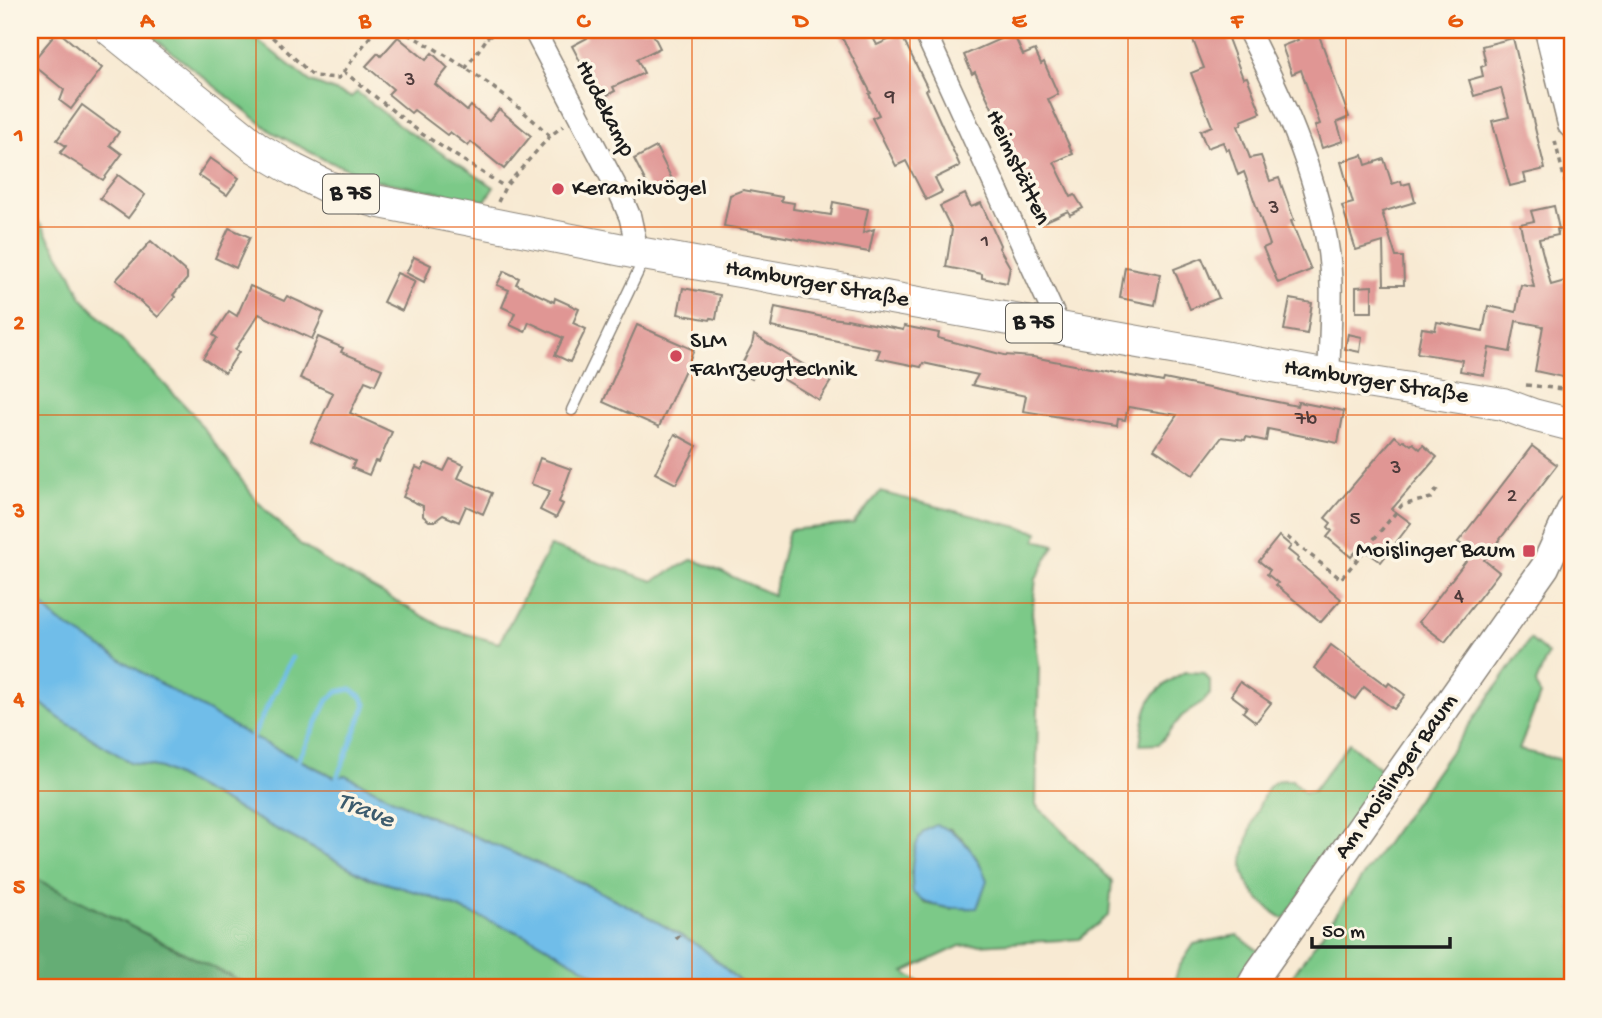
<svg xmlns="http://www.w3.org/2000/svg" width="1602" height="1018" viewBox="0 0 1602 1018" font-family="'Gochi Hand',sans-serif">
<rect width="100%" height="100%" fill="#fcf5e5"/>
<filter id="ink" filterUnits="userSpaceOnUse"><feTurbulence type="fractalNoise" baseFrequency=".0143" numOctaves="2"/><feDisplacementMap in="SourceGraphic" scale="14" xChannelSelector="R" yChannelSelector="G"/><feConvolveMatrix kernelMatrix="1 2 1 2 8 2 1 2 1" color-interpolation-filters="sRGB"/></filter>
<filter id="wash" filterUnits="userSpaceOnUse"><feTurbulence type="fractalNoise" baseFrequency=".00686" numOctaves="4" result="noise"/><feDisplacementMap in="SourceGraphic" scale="28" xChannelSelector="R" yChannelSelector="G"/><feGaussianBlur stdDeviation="1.57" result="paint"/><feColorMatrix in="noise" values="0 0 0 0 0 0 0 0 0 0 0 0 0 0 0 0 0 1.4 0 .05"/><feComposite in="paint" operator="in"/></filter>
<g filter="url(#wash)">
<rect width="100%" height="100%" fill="#f8ead3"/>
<g fill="#7cc988" stroke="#4c7252" stroke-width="2" fill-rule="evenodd">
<path d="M144,30H245L311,82L351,97L357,92L403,128L494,187L485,201L379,181L325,160L272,132Z"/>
<path d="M30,214L35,216L71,274L82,298L192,413L258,502L300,544L333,566L443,627L499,643L550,546L653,581L693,559L773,595L789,530L853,524L880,492L1038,532L1036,540L1054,545L1036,579L1032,613L1039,665L1036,805L1112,881L1109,915L1079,939L960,946L904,972L929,988H747L702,948L638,911L580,882L419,812L345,775L337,778L252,737L159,683L58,621L30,593ZM949,828L962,838L980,863L952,909L924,903L911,873L914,862Z"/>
<path d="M1530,639L1548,654L1536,683L1540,695L1519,750L1572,762V988H1284Z"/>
<path d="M1185,672L1204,673L1210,681V694L1202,703L1182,716L1159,744L1140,745C1146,703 1146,693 1185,672Z"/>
<path d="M30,694L59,718L130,762L161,768L369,878L426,895L534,939L618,988H254L30,876Z"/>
<path d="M1349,743L1384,772L1284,919C1267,909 1243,888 1243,865C1242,851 1261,793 1271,785C1277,779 1284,780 1292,780L1304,792L1313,791Z"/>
<path d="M1237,935L1260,952L1237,988H1172L1179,967L1194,944Z"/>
</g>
<path fill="#65ad74" stroke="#406448" stroke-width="2" d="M30,876L254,988H30Z"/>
<g fill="#6fbde9" stroke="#466c82" stroke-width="2">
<path d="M30,593L58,621L159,683L252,737L336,778L345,775L419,812L580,882L638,911L702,948L747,988H618L534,939L426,895L369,878L161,768L130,762L59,718L30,694Z"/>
<path d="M936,825C962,831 977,856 987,880L977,908C954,909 931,909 913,893C911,875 911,851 921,835C924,830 931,828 936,825Z"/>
</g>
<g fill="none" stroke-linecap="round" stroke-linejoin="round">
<g stroke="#6fbde9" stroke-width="5">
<path d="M252,737L292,658"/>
<path d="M298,760L328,700L337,692L351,689L361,696L366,704L337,778"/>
</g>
</g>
<g id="blocks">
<g fill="#e09694">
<path d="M582,30H651L660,48L637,59L644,73L613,87L615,91L600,99L572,46L587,38Z"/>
<path d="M838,30H869L877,45L901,34L928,89L926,90L960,166L935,178L942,192L926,200L906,161L896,166L872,118L879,115L869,94L871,93Z"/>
<path d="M1189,30H1222L1224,37L1227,36L1243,78L1247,77L1261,113L1241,121L1242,124L1238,126L1250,158L1261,156L1270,181L1279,178L1294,220L1291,221L1311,270L1278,283L1263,248L1270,245L1244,172L1238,175L1229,149L1226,150L1223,142L1207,148L1200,131L1212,126L1191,73L1204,68Z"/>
<path d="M1300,30H1317L1349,117L1337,122L1343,141L1322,148L1315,126L1320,124L1301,70L1292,74L1282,46L1298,40L1297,38L1303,36Z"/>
<path d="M58,31L102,68L71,109L60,101L64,90L31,63Z"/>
<path d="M1013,33L1023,55L1035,50L1041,64L1044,62L1058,94L1048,99L1073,154L1054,162L1071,197L1075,195L1083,208L1070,215L1068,211L1042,223L1001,127L975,72L972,74L964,55Z"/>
<path d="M398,37L426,60L432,53L448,68L435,84L467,111L471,106L489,121L499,109L531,136L504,169L471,142L468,146L450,132L447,135L414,110L411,113L388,94L393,89L366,66L378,53L381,56Z"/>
<path d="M1513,38L1545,169L1524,174L1526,182L1510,186L1492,121L1509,117L1501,88L1474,96L1469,80L1483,76L1481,67L1486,65L1482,46Z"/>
<path d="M82,105L119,132L110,145L122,154L103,180L60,153L66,146L57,140Z"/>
<path d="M656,147L674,183L652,194L634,159Z"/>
<path d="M1363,155L1366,165L1384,159L1392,184L1401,181L1402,185L1410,183L1415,202L1382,212L1396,257H1403L1404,285H1384L1383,242L1356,250L1342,206L1353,203L1341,162Z"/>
<path d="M210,158L239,178L227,195L198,175Z"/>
<path d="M118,175L145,195L128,218L100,198Z"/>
<path d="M743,190L782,197L781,201L794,203L793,209L831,215L833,202L868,209L863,233L874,229L869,252L724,226L730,195Z"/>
<path d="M965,194L971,207L981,203L1000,245L999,248L1010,267L1007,283L982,278V274L946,267L952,230L940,206Z"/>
<path d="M1554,206L1559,229H1557L1558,235L1539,239L1551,285L1572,279V379L1535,371L1543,326L1516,321L1510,352L1489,348L1484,375L1460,371L1462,360L1417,353L1422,328L1435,330L1437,322L1483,331L1488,306L1516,312L1521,285L1534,287L1520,224L1534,221L1531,211Z"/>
<path d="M229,228L250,237L236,268L215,258Z"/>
<path d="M151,241L187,273V279L173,295L175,297L158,317L116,280Z"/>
<path d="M414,257L431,265L424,282L406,273Z"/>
<path d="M1202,258L1219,298L1190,309L1174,269Z"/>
<path d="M1125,267L1161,274L1155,305L1120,298Z"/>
<path d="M504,271L519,278L516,284L554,302L555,298L579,309L573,323L586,329L570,362L555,355L563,338L529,322L525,332L510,325L515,313L502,307L509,290L497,285Z"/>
<path d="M397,273L415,281L402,311L383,302Z"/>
<path d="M250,286L284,301L287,296L324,313L312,339L259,314L235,350L239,352L225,373L203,358L217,338L213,335L229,311L237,316Z"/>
<path d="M1372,286V312H1356V287Z"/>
<path d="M683,288L720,295L716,319L711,318L710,320L678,314Z"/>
<path d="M1290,299L1312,303L1307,334L1284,330Z"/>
<path d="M775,307L823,317L847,320V319L903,330L904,326L939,333L938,338L1004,355L1033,357L1163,382L1164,379L1297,406L1298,402L1344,411L1338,443L1268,429L1266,441L1246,437L1245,440L1222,437L1193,475L1154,449L1177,415L1128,407L1125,420L1118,419L1117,426L1023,411L1026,396L972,385L978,375L923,363L921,367L877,358L880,350L771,327Z"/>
<path d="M637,325L694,350L659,427L603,402Z"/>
<path d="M1348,334L1362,337L1360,352L1345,349Z"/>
<path d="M754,335L831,381L819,400L759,365L752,379L738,371L752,345Z"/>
<path d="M318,337L343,348L341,352L382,369L375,385L365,381L350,413L392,432L379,462L375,461L369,475L352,468L355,461L311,441L333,393L300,378Z"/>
<path d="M675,434L697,446L676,484L655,473Z"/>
<path d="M1395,436L1402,442L1404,440L1411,445L1413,443L1420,449L1423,445L1437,457L1392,509L1411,523L1381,562L1360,547L1351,557L1327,537L1332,531L1328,527L1331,523L1325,518Z"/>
<path d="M1532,446L1557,465L1484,560L1499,572L1445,642L1419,622L1472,553L1458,542Z"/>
<path d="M540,458L571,469L559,502L563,504L556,518L540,510L550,491L531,484Z"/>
<path d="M450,459L464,465L458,478L492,493L483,514L466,506L459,522L443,515L435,521H429L423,516V506L403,497L416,467L422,470L425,463L444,471Z"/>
<path d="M1279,536L1291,546L1288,550L1298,558L1297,561L1341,599L1321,622L1276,585L1278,583L1267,574L1270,570L1259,561Z"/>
<path d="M1331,645L1387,686L1389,683L1405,695L1394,709L1364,687L1355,699L1314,668Z"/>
<path d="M1240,682L1271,703L1256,722L1243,712L1247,707L1231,695Z"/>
</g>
</g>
</g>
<g filter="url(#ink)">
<use href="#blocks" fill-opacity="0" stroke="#8a8378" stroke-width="2"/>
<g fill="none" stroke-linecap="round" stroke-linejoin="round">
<g stroke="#8a8378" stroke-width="13">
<path id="lane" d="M572,410L645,257"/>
</g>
<g stroke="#8a8378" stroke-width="24">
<g id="street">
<path d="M534,30L622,198L630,217L638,253"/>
<path d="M924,30L1060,328"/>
<path d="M1248,30C1282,97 1314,167 1327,242C1335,286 1329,331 1329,376"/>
</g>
</g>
<g stroke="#8a8378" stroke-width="31">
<g id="secondary">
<path d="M1549,30L1572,124"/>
<path d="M1250,988L1258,974L1545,567L1572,508"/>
</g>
</g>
<g stroke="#8a8378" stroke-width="34">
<path id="primary" d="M111,30L257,148L294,170L328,187L375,201L638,253L1329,376L1503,404L1533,415L1572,425"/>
</g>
<g stroke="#8a8378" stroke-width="3.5" stroke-dasharray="5 5" stroke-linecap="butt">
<path d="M265,30L313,76L339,78L375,30"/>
<path d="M399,30C452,55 508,95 550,136L563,126"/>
<path d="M479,30L488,37L503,30"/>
<path d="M465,69L488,37"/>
<path d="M343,71L422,134L505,187"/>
<path d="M1555,141L1572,210"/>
<path d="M498,202L505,187L550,136"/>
<path d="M1526,385L1572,390"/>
<path d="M1287,537L1341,579L1402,505L1431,498L1440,485"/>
<path d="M676,939L681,934"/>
</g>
<use href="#lane" stroke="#fff" stroke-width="10"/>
<use href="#street" stroke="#fff" stroke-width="21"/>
<use href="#secondary" stroke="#fff" stroke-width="28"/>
<use href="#primary" stroke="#fff" stroke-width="32"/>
</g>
</g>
<path fill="none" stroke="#e8590c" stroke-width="2" stroke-opacity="0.55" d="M256,30V988M474,30V988M692,30V988M910,30V988M1128,30V988M1346,30V988M30,227H1572M30,415H1572M30,603H1572M30,791H1572"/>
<g fill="#d1495b" stroke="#fcf5e5" stroke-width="2.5">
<circle cx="558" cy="189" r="7"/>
<circle cx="676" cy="356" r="7"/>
<rect x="1522" y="544" width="14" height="14" rx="3.5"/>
</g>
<g text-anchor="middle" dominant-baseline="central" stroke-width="7" stroke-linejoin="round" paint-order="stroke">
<g font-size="21" fill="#4d3a3a">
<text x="410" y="81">3</text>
<text x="890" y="98">9</text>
<text x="1274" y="209">3</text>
<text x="985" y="242">1</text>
<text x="1306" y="420">7b</text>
<text x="1396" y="469">3</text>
<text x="1512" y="497">2</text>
<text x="1355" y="520">5</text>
<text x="1459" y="597">4</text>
</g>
<g fill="#fcf5e5" stroke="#5f5d58" stroke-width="2">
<rect x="323" y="174.5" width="56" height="39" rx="5"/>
<rect x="1006" y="303.5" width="56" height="39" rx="5"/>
</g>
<g font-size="23" font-weight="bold" fill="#1c1c1c">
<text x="351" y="194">B 75</text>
<text x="1034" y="323">B 75</text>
</g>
<g font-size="24" fill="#1c1c1c" stroke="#fcf5e5">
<text transform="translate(604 109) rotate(63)">Hudekamp</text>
<text transform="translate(1017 168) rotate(65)">Heimstätten</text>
<text transform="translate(817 285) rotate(10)">Hamburger Straße</text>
<text transform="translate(1376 383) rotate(9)">Hamburger Straße</text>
<text transform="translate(1397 777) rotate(-55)">Am Moislinger Baum</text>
</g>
<g font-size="24" fill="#1c1c1c" stroke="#fcf5e5" text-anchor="start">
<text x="572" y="189">Keramikvögel</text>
<text x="690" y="342">SLM<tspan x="690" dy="28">Fahrzeugtechnik</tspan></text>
<text x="1515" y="551" text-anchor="end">Moislinger Baum</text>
</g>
<g font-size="26" font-style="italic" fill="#3d5c6e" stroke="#fcf5e5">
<text transform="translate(365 812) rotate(22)">Trave</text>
</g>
</g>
<rect width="1602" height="1018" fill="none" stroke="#fcf5e5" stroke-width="77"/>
<path d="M1312 937v10h138v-10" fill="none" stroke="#1c1c1c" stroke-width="3.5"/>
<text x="1322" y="937" font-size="21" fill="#1c1c1c" stroke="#fcf5e5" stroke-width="5" paint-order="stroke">50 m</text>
<rect x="38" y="38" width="1526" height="941" fill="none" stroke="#e8590c" stroke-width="2.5"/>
<g font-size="23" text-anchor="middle" font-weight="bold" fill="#e8590c">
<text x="147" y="27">A</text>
<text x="365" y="27">B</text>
<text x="583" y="27">C</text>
<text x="801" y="27">D</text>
<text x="1019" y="27">E</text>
<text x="1237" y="27">F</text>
<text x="1455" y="27">G</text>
<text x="19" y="141">1</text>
<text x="19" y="329">2</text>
<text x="19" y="517">3</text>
<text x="19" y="705">4</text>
<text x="19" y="893">5</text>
</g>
</svg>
